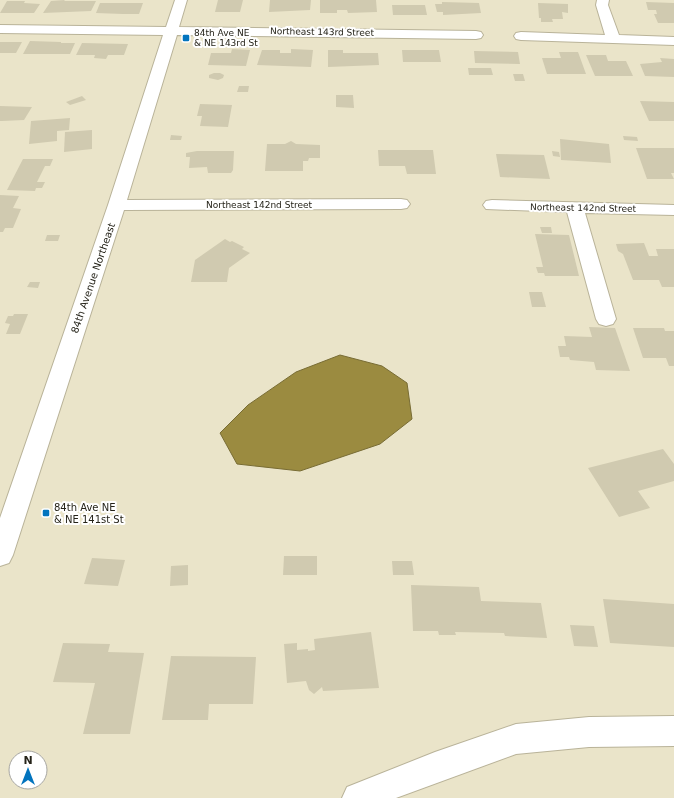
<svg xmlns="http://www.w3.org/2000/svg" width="674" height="798" viewBox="0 0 674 798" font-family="'DejaVu Sans',sans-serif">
<rect width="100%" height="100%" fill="#eae4c9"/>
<path fill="#9b8b40" stroke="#786c34" d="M340,355L382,366L407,383L412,419L380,444L300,471L237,464L220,433L248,405L296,372Z"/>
<g fill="#d0cab0">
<path d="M65,0L64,1H96L91,11L43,13L51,1Z"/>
<path d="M218,0H243L240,12H215Z"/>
<path d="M270,0H311L310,10L269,12Z"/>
<path d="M320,0H376L377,12L348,13L347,10H337V13H320Z"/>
<path d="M7,1H25L24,3L40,4L34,13H0Z"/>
<path d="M442,2L479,3L481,13L443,15V12H437L435,4H442Z"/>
<path d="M646,2L674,3V23H658L654,14H657L656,10H648Z"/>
<path d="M100,3H143L139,14H123L96,13Z"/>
<path d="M538,3L568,4V13L562,12L563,19H552L553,22H541V18H539Z"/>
<path d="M392,5H425L427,15H393Z"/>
<path d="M30,41L61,42V43H75L70,54H23Z"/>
<path d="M0,42H22L16,53H0Z"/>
<path d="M82,43L128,44L124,55H108L106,59L94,58L95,55H76Z"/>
<path d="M232,49L250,50L246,66L208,65L211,53H231Z"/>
<path d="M291,49L313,50L311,67L257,65L262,50H280V53H291Z"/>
<path d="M328,50H343V53H378L379,65L328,67Z"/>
<path d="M402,50H439L441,62H403Z"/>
<path d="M474,51L518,52L520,64L475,63Z"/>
<path d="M559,52H578L586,74H547L542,58H561Z"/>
<path d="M586,55H606L608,61H626L633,76H595Z"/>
<path d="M660,58L674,59V77L645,76L640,64L662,62Z"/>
<path d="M468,68H491L493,75H469Z"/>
<path d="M214,73H220L224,75L223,78L218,80L209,78V75Z"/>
<path d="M513,74H523L525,81H515Z"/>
<path d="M239,86H249L248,92H237Z"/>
<path d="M336,95H353L354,108L336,107Z"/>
<path d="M82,96L86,100L70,105L66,102Z"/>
<path d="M640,101L674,102V121H649Z"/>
<path d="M200,104L232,105L228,127L200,126L202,116H197Z"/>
<path d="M0,106L32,107L24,120L2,121H0Z"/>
<path d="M70,118L69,130L57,131V141L29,144L31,121Z"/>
<path d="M92,130V149L64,152L65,132Z"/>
<path d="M171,135L182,136L181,140H170Z"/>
<path d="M623,136L637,137L638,141L624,140Z"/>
<path d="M560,139L609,144L611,163L561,160Z"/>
<path d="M291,141L296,144L320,145V158H309L308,161H303V171H265L267,144H285Z"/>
<path d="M636,148H674V173H671L674,179H647Z"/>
<path d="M378,150H433L436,174H407L405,166H379Z"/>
<path d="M197,151H234L233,170L231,173H208L207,167L189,168L190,157H186V153Z"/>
<path d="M552,151L559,152L560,157L553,156Z"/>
<path d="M496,154L544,155L550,179L500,177Z"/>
<path d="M23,159H53L50,166H45L37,182H45L42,188H36L35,191L7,190Z"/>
<path d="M0,195L19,196L13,208L21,209L13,228H5L3,232H0Z"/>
<path d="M540,227H551L552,233H542Z"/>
<path d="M535,234L569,235L579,276H545L544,273H538L536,267H543Z"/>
<path d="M47,235H60L58,241H45Z"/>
<path d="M225,239L230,242L232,241L244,247L242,249L250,253L229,268L227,282H191L195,260Z"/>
<path d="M644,243L649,256H658L656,249H674V287H662L659,280H633L623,254L618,251L616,244Z"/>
<path d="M30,282H40L38,288L27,287Z"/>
<path d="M529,292H542L546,307H532Z"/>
<path d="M14,314H28L20,334H6L10,324L5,323L8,316H13Z"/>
<path d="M589,327L615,328L630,371L596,370L594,362L570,360L569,357H560L558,346H566L564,336L592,337Z"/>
<path d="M633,328H664L665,331H674V366H669L666,358H643Z"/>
<path d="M663,449L674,464V481L638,491L650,508L619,517L588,468Z"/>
<path d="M284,556H317V575H283Z"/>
<path d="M92,558L125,560L118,586L84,584Z"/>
<path d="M392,561H412L414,575H393Z"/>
<path d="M188,565V585L170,586L171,566Z"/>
<path d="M411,585L479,587L481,601L541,603L547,638L505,636L504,633L455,632L456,635H439L438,631H413Z"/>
<path d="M603,599L674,604V647L610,643Z"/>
<path d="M570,625L594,626L598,647L574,646Z"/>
<path d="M371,632L379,688L323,691L322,687L314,694L309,690L306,681L287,683L284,644L297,643V650L308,649V651L315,650L314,639Z"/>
<path d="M63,643L110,644L108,652L144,653L130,734H83L95,683L53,682Z"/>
<path d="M171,656L256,657L253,704H209L208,720H162Z"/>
</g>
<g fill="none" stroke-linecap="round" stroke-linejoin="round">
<g stroke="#b9b399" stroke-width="2">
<g id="minor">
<path d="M175,0H187L179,27L476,31L481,32L483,35L481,38L476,39L177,35L127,200L401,199L407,200L410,204L407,208L401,209L124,210L13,555L9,563L0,566V518L108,205L163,35L0,33V25L166,27Z"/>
<path d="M597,0H609L608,5L619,35L674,37V45L521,40L516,39L514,36L516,33L521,32L605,35L596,5Z"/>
<path d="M492,200L674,205V215L585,213L616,319L613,324L606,326L599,324L596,319L567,212L486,209L483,205L486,201Z"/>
<path d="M674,716V746L589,747L516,754L396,798H342L347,787L435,752L516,724L589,717Z"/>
</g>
</g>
<use href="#minor" fill="#fff" fill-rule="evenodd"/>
</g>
<g fill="#0274be" stroke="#fff" stroke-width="1.5">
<rect x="182" y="34" width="8" height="8" rx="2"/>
<rect x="42" y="509" width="8" height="8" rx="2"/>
</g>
<g text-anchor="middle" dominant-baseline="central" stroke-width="4" stroke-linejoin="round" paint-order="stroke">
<g font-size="9" fill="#252319" stroke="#fff">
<text transform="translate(322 32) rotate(1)">Northeast 143rd Street</text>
<text x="259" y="205">Northeast 142nd Street</text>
<text transform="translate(583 208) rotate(1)">Northeast 142nd Street</text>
</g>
<g font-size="9" fill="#252319" stroke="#fff" text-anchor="start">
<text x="194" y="33">84th Ave NE<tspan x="194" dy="10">&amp; NE 143rd St</tspan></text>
</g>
<g font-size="10" fill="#252319" stroke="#fff">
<text transform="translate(93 278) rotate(-71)">84th Avenue Northeast</text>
</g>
<g font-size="10" fill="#252319" stroke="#fff" text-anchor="start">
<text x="54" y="507">84th Ave NE<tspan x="54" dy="12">&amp; NE 141st St</tspan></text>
</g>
</g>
<g transform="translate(28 770)"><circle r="19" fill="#ffffff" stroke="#a8a7a3"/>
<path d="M0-3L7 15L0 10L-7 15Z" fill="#0274be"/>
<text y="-6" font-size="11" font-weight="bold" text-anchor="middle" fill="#252319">N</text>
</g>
</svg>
